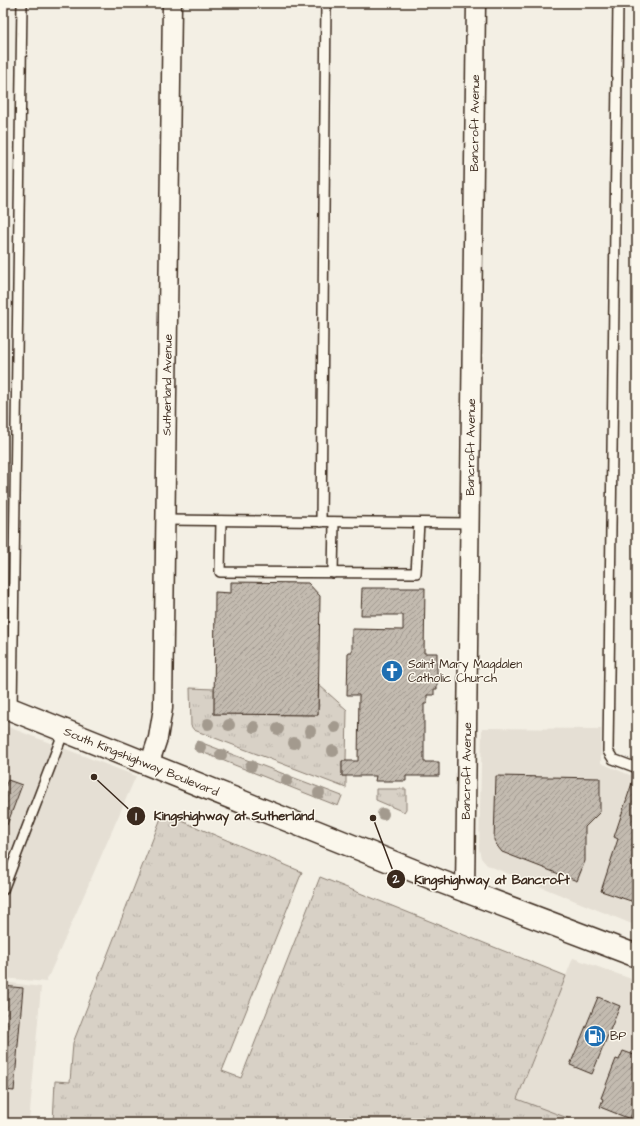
<svg xmlns="http://www.w3.org/2000/svg" width="640" height="1126" viewBox="0 0 640 1126" font-family="'Architects Daughter',sans-serif">
<defs>
<pattern id="grass-tufts" width="24" height="20" patternUnits="userSpaceOnUse"><rect width="24" height="20" fill="#d8d1c6"/><path d="M3 7l-1-3M5 7V3M7 7l1-3M15 17l-1-3M17 17v-4M19 17l1-3" fill="none" stroke="#bab4aa"/></pattern>
<pattern id="building-hatch" width="6" height="6" patternUnits="userSpaceOnUse"><rect width="6" height="6" fill="#c3bbb0"/><path d="M-1 1l2-2M0 6l6-6M5 7l2-2" fill="none" stroke="#a0988f"/></pattern>
</defs>
<rect width="100%" height="100%" fill="#f3efe4"/>
<filter id="ink" filterUnits="userSpaceOnUse"><feTurbulence type="fractalNoise" baseFrequency=".025" numOctaves="2"/><feDisplacementMap in="SourceGraphic" scale="8" xChannelSelector="R" yChannelSelector="G"/><feConvolveMatrix kernelMatrix="1 2 1 2 8 2 1 2 1" color-interpolation-filters="sRGB"/></filter>
<g filter="url(#ink)">
<g fill="#e5dfd4">
<path d="M3,725L136,776L46,982L3,978Z"/>
<path d="M482,728L601,729V763L637,778V926L487,865L481,858L479,849Z"/>
<path d="M573,958L637,981V1108L631,1123H581L517,1099Z"/>
<path d="M3,982L41,987L29,1123H3Z"/>
</g>
<g fill="url(#grass-tufts)" stroke="#8a7e72">
<path d="M319,685L347,710L346,761H342V776H346V788L194,730L191,726L190,688L214,689V714L318,715Z"/>
<path d="M197,741L342,796L338,806L194,749Z"/>
<path d="M376,789H406V809L404,812L376,800Z"/>
<path d="M163,813L302,872L222,1071L241,1078L320,877L566,976L517,1099L581,1123H53L55,1081L70,1082L73,1043Z"/>
</g>
<g fill="url(#building-hatch)" stroke="#3b2a1e">
<path d="M231,582L308,583L320,596L318,715L214,714L215,592L231,593Z"/>
<path d="M362,588H425L424,653H437V689H434V695H427V704H424V762H439V776H406V781H375L376,776H342V761H358L359,695H347L348,652H352V629L403,630V615H361Z"/>
<path d="M496,776L600,778V812L585,827V861L577,881L502,852L498,847L494,840Z"/>
<path d="M634,777L637,778V903L601,891L618,839L614,837Z"/>
<path d="M8,780L22,785L7,825L3,823V785L5,786Z"/>
<path d="M3,986L23,988L14,1091L4,1090L3,1096Z"/>
<path d="M598,997L620,1006L592,1074L570,1065Z"/>
<path d="M623,1051L637,1056V1100L630,1119L600,1107L603,1099L601,1098L616,1059L619,1060Z"/>
</g>
<g fill="none" stroke-linecap="round" stroke-linejoin="round">
<g stroke="#3b2a1e" stroke-width="12">
<g id="lane">
<path d="M618,3L608,751L613,759L637,768"/>
<path d="M165,520L470,523"/>
<path d="M221,521L220,572L416,573L419,523"/>
<path d="M321,522L326,3"/>
<path d="M333,573L334,522"/>
<path d="M12,710L22,3"/>
<path d="M3,890L64,731"/>
</g>
</g>
<g stroke="#3b2a1e" stroke-width="21">
<g id="street">
<path id="s1" d="M149,765L158,738L163,708L172,3"/>
<path id="s2" d="M465,891L476,3"/>
</g>
</g>
<g stroke="#3b2a1e" stroke-width="25">
<g id="primary">
<path id="s3" d="M3,706L442,882L637,956"/>
</g>
</g>
<use href="#lane" stroke="#fbf7ec" stroke-width="9"/>
<use href="#street" stroke="#fbf7ec" stroke-width="18"/>
<use href="#primary" stroke="#fbf7ec" stroke-width="22"/>
</g>
<g fill="#a39a8e">
<circle cx="208" cy="724" r="6"/>
<circle cx="229" cy="725" r="6"/>
<circle cx="254" cy="727" r="6"/>
<circle cx="335" cy="727" r="6"/>
<circle cx="278" cy="729" r="6"/>
<circle cx="310" cy="731" r="6"/>
<circle cx="294" cy="743" r="6"/>
<circle cx="200" cy="747" r="6"/>
<circle cx="333" cy="751" r="6"/>
<circle cx="221" cy="755" r="6"/>
<circle cx="251" cy="766" r="6"/>
<circle cx="287" cy="780" r="6"/>
<circle cx="319" cy="793" r="6"/>
<circle cx="383" cy="814" r="6"/>
</g>
</g>
<defs>
<g id="church-disc" transform="scale(1.15)"><circle r="9.5" fill="#1f6fb2" stroke="#fbf7ec"/><path d="M-1.2-6h2.4v3.5h3.3v2.4h-3.3V6h-2.4V-.1h-3.3v-2.4h3.3Z" fill="#fff"/></g>
<g id="fuel-disc" transform="scale(1.15)"><circle r="9.5" fill="#1f6fb2" stroke="#fbf7ec"/><path d="M-5.5-6h7V0h2V4h1.3V-2.5L3-4.5l.8-.8L6-3V5H2.5V1h-1V6h-7ZM-4.2-4.7v3.2H.2V-4.7Z" fill="#fff"/></g>
</defs>
<g fill-rule="evenodd">
<use href="#church-disc" x="392" y="671"/>
<use href="#fuel-disc" x="595" y="1036"/>
</g>
<g text-anchor="middle" dominant-baseline="central" stroke-width="3" stroke-linejoin="round" paint-order="stroke">
<g font-size="12" fill="#3b2a1e" stroke="#fbf7ec">
<text stroke="none"><textPath href="#s2" startOffset="768">Bancroft Avenue</textPath></text>
<text stroke="none"><textPath href="#s1" startOffset="382">Sutherland Avenue</textPath></text>
<text stroke="none"><textPath href="#s2" startOffset="444">Bancroft Avenue</textPath></text>
<text stroke="none"><textPath href="#s3" startOffset="149">South Kingshighway Boulevard</textPath></text>
<text stroke="none"><textPath href="#s2" startOffset="120">Bancroft Avenue</textPath></text>
</g>
<g font-size="12" fill="#3b2a1e" stroke="#fbf7ec" text-anchor="start">
<text x="408" y="664">Saint Mary Magdalen<tspan x="408" dy="14">Catholic Church</tspan></text>
<text x="610" y="1036">BP</text>
</g>
</g>
<path fill="none" stroke="#3b2a1e" stroke-width="1.5" d="M94 777L136 816M373 818L396 879"/>
<g fill="#3b2a1e" stroke="#fbf7ec" stroke-width="1.5">
<circle cx="94" cy="777" r="4"/>
<circle cx="373" cy="818" r="4"/>
<circle cx="136" cy="816" r="10"/>
<circle cx="396" cy="879" r="10"/>
</g>
<g font-size="12" text-anchor="middle" font-weight="bold" fill="#fff">
<text x="136" y="820">1</text>
<text x="396" y="883">2</text>
</g>
<g font-size="13" text-anchor="middle" font-weight="bold" fill="#3b2a1e" stroke="#fbf7ec" stroke-width="3" stroke-linejoin="round" paint-order="stroke">
<text x="234" y="820">Kingshighway at Sutherland</text>
<text x="492" y="884">Kingshighway at Bancroft</text>
</g>
<rect width="640" height="1126" fill="none" stroke="#fbf7ec" stroke-width="16"/>
<rect x="8" y="8" width="624" height="1110" fill="none" stroke="#3b2a1e" stroke-width="1.5" filter="url(#ink)"/>
</svg>
